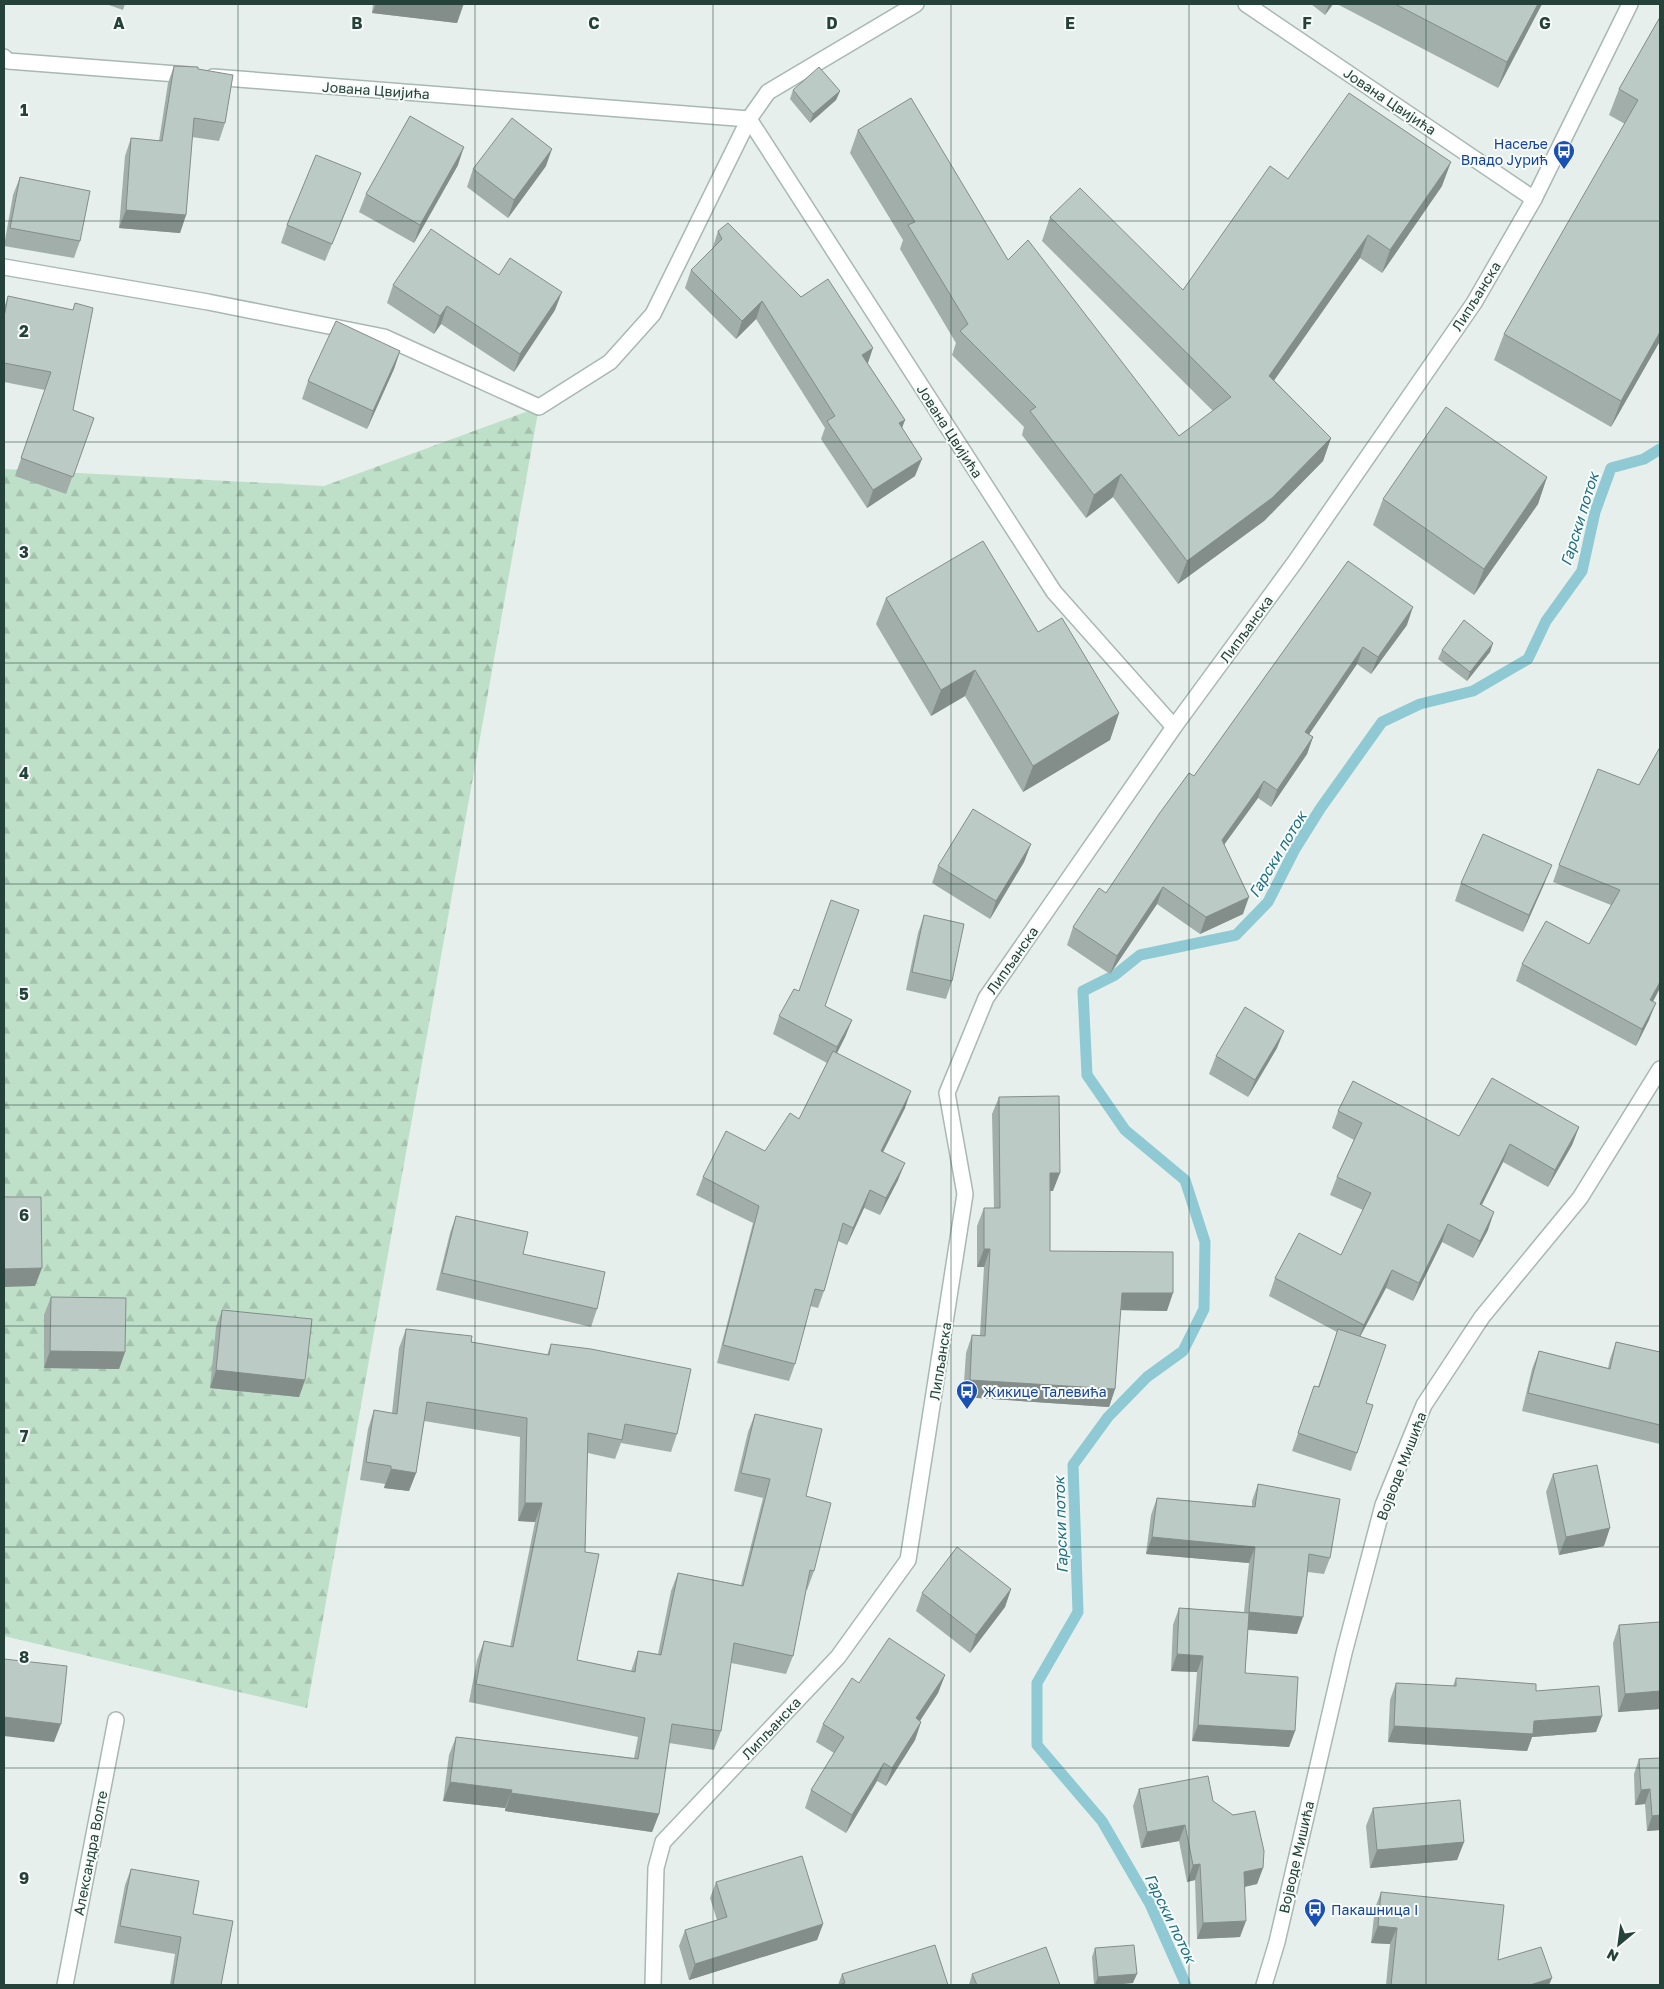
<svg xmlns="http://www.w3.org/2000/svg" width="1664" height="1989" viewBox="0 0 1664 1989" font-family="'Golos Text',sans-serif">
<defs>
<pattern id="forest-firs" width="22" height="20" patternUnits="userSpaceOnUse" patternTransform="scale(1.25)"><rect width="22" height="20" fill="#bfe0c8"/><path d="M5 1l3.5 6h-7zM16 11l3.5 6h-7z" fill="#a4c1ad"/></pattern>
</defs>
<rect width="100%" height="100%" fill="#e6efeb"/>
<path fill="url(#forest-firs)" d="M539,407L307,1708L4,1636V469L324,486Z"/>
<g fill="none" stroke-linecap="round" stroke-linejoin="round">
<path stroke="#8ec9d4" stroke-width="11" d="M1186,1985L1150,1904L1102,1821L1037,1745V1683L1078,1612L1073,1465L1108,1417L1147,1377L1183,1351L1204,1309L1205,1242L1185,1180L1125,1130L1087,1075L1083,991L1115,975L1140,955L1236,935L1268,902L1295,849L1320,809L1382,722L1420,704L1473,691L1528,659L1546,621L1582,571L1595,512L1611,468L1644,459L1660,449"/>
<g stroke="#a8b8b2" stroke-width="18">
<g id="minor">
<path d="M1246,4L1534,199"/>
<path d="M4,57L8,61L190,75"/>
<path d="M213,77L749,119L1054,592L1174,727"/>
<path d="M4,267L208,302L384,337L539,407L610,362L653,314L749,119L768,92L916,4"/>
<path d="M65,1985L116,1720"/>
<path d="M653,1985L656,1868L663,1842L838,1657L908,1560L965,1194L947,1093L986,998L1174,727L1295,562L1474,303L1534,199L1630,4"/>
</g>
</g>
<g stroke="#a8b8b2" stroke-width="18">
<path id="tertiary" d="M1264,1985L1277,1942L1344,1653L1383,1505L1424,1405L1482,1317L1580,1198L1660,1069"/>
</g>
<use href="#minor" stroke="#fff" stroke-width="15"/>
<use href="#tertiary" stroke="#fff" stroke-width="15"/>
</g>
<g fill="#a1aea9">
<path d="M106,4H125L123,10Z"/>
<path d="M373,4H464L457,23L372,13Z"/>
<path d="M1311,4H1333L1325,15Z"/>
<path d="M1337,4H1542L1498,88Z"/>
<path d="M1660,17V341L1611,427L1494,360L1504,334L1625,124L1609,115L1619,89Z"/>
<path d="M174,66L198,69L225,123L219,141L192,137L186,215L180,233L119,228L125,156L131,138L159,141L168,83Z"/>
<path d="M793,90L840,91L836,100L810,123L790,99Z"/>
<path d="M858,130L1008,260L1179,436L1213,411L1042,241L1050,217L1183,290L1288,179L1442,186L1382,273L1360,258L1274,380L1331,438L1323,461L1264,521L1178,584L1113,497L1086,518L1022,435L1024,427L952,355L956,343L900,249L903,240L850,153Z"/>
<path d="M458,165L414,243L359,212L366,194Z"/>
<path d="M546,166L508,218L467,187L473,169Z"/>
<path d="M20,177L80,241L74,258L4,246L13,195Z"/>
<path d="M354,191L325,261L281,243L287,225Z"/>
<path d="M718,231L868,364L905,420L902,428L915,476L867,508L821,439L825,428L756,319L736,339L685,288L691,270L712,250Z"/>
<path d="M393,285L555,310L514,372L441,324L434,334L387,303Z"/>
<path d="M8,296L73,410L94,418L66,494L15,476L45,390L4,382V308Z"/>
<path d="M400,351L394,369L367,429L302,399L308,381Z"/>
<path d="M1547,477L1538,504L1474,595L1373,525L1383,499Z"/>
<path d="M1348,561L1407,625L1371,674L1357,664L1309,734L1313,737L1307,754L1271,807L1258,798L1224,845L1243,914L1200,934L1157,904L1110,974L1067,945L1073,927L1106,893L1194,776Z"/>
<path d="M886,598L1119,713L1110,740L1023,792L965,696L931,716L876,624Z"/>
<path d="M1493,643L1490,652L1467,681L1438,659L1442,650Z"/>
<path d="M1660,747V988L1653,1002L1649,1020L1636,1046L1516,981L1522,964L1589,944L1611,905L1553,882L1559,865L1639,785Z"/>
<path d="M1031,844L1024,862L990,919L932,883L938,866Z"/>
<path d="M1545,882L1523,932L1455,901L1461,883Z"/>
<path d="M924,915L952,981L946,999L906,990L918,933Z"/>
<path d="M825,1006L852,1020L845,1037L837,1053L905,1108L883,1152L898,1180L880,1215L864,1208L847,1245L838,1241L824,1291L818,1308L810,1306L795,1364L789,1381L717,1363L753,1223L696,1195L703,1177L765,1151L799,1119L827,1063L773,1034L779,1016Z"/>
<path d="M1277,1048L1248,1097L1209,1074L1216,1056Z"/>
<path d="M999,1097L1053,1191H1050V1251L1167,1311L1120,1310L1115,1389L1109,1407L963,1397L966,1353L972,1335H980L984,1267H977V1226L984,1208H994L992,1114Z"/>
<path d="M1338,1111L1459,1136L1579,1127L1572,1145L1548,1187L1503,1162L1482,1205L1488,1230L1473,1258L1442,1242L1413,1301L1386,1288L1360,1337L1366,1403L1357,1453L1351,1471L1292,1451L1314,1386L1318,1387L1337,1332L1269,1296L1275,1278L1341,1255L1363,1210L1330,1195L1337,1177L1354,1140L1332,1128Z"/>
<path d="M456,1216L523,1254L597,1309L591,1327L436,1290L450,1233Z"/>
<path d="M51,1297L125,1352L119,1369L44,1368V1315Z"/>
<path d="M222,1310L305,1380L299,1397L210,1388L216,1327Z"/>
<path d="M406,1329L471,1342L547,1355L551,1344L677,1434L671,1452L621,1443L615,1459L588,1453L577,1660L631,1671L638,1651L658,1654L671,1591L678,1573L741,1585L763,1498L734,1491L748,1432L755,1414L806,1496L814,1571L807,1590H806L793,1656L786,1674L731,1663L721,1731L714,1750L669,1743L659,1814L652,1832L505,1811V1808L443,1801L449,1755L456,1737L634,1758L638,1737L469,1702L477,1660L484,1641L510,1647L535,1522L518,1521L520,1437L424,1421L416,1473L409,1491L384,1488L385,1484L360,1480L368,1429L374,1410L392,1413L399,1348Z"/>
<path d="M1616,1342L1660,1352V1444L1522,1411L1532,1369L1539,1351L1608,1368L1610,1359Z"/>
<path d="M1553,1474L1604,1546L1559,1555L1546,1492Z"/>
<path d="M1258,1484L1330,1558L1324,1574L1308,1572L1297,1634L1248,1630L1245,1673L1295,1731L1289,1747L1192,1741L1197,1672L1171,1671L1173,1625L1179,1608L1244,1612L1249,1563L1146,1554L1151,1515L1157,1498L1252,1506V1501Z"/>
<path d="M1011,1589L1005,1607L970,1653L916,1611L922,1593Z"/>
<path d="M1660,1622V1709L1618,1712L1613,1643L1619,1625Z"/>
<path d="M945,1675L938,1693L920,1721L921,1722L915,1740L886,1786L877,1781L846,1833L805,1808L811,1790L834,1753L816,1742L823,1724L859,1683Z"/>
<path d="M1456,1678L1536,1691L1602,1716L1596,1732L1532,1737L1527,1751L1388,1742L1390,1700L1396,1683L1453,1686Z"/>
<path d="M1660,1758V1830L1647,1831L1645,1804L1635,1805L1634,1774L1639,1759Z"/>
<path d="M1139,1789L1213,1801L1263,1868L1257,1884L1245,1887L1240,1937L1197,1939L1195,1880L1187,1882L1179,1841L1141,1848L1133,1806Z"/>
<path d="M1373,1808L1464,1842L1457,1860L1370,1868L1366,1826Z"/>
<path d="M131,1869L193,1914L221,1985H170L175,1954L114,1943L125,1885Z"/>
<path d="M716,1882L823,1924L817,1940L689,1980L679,1946L685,1930L717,1920L710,1898Z"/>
<path d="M1381,1892L1498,1960L1549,1985H1386L1390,1944L1371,1943L1375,1908Z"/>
<path d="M1095,1948L1133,1983L1110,1985H1094L1092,1957Z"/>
<path d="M842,1974L948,1985H838Z"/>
<path d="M972,1974L1060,1985H969Z"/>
</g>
<g fill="#838d89">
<path d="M376,4H453L463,5L457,23L372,13Z"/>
<path d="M1329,4H1333L1325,15Z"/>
<path d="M1538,4H1542L1498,88L1507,62Z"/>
<path d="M840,91L836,100L810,123L813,114Z"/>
<path d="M464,147L458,165L414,243L420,225Z"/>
<path d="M552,149L546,166L508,218L514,200Z"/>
<path d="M1451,162L1442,186L1382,273L1390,250Z"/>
<path d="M126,210L186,215L180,233L119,228Z"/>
<path d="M1368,235L1360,258L1261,399L1269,376Z"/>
<path d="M562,292L555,310L514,372L520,354Z"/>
<path d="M762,301L756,319L736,339L742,321Z"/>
<path d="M447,306L441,324L434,334L440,316Z"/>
<path d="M1660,332V341L1611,427L1621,401Z"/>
<path d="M873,348L867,366L862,355Z"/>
<path d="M400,351L394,369L367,429L373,411Z"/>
<path d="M905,420L898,437L899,423Z"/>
<path d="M1331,438L1323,461L1264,521L1178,584L1187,561Z"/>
<path d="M922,459L915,476L867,508L873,490Z"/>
<path d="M1121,474L1113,497L1086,518L1094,495Z"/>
<path d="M1547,477L1538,504L1474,595L1484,569Z"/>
<path d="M1413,607L1407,625L1371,674L1378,657Z"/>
<path d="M1493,643L1490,652L1467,681L1470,672Z"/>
<path d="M1363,647L1357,664L1299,749L1305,732Z"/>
<path d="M975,670L965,696L931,716L941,690Z"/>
<path d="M1119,713L1110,740L1023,792L1033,766Z"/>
<path d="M1313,737L1307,754L1271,807L1277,790Z"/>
<path d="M1264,781L1258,798L1215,857L1222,840Z"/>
<path d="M1031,844L1024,862L990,919L996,901Z"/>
<path d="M1552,865L1545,882L1523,932L1529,915Z"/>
<path d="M1163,887L1157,904L1110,974L1117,956Z"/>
<path d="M1249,897L1243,914L1200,934L1206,917Z"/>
<path d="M1660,982V988L1644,1017L1650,1000Z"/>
<path d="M1656,1003L1649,1020L1636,1046L1642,1029Z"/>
<path d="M852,1020L845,1037L831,1065L837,1047Z"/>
<path d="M1284,1031L1277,1048L1248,1097L1255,1080Z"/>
<path d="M911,1091L905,1108L875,1168L881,1151Z"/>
<path d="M1579,1127L1572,1145L1548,1187L1555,1170Z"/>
<path d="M1510,1144L1503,1162L1473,1222L1480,1204Z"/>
<path d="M905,1163L898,1180L880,1215L886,1198Z"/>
<path d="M1050,1173H1060L1053,1191H1044Z"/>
<path d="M870,1190L864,1208L847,1245L853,1228Z"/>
<path d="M1494,1212L1488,1230L1473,1258L1480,1241Z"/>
<path d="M1448,1224L1442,1242L1413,1301L1419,1283Z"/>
<path d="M984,1249H990L984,1267H977Z"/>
<path d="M42,1268L35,1286L4,1287V1269Z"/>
<path d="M1392,1270L1386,1288L1357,1342L1364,1325Z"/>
<path d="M1122,1293H1173L1167,1311L1115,1310Z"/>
<path d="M50,1351L125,1352L119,1369L44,1368Z"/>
<path d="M216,1370L305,1380L299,1397L210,1388Z"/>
<path d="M970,1380L1115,1389L1109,1407L963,1397Z"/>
<path d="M391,1469L416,1473L409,1491L384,1488Z"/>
<path d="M525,1503H542L535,1522L518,1521Z"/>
<path d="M1610,1528L1604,1546L1559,1555L1566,1537Z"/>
<path d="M1152,1537L1255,1547L1249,1563L1146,1554Z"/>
<path d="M1011,1589L1005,1607L970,1653L976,1635Z"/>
<path d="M1249,1612L1303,1617L1297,1634L1243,1629Z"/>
<path d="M1177,1654L1203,1656L1197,1672L1171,1671Z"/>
<path d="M945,1675L938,1693L910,1736L916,1718Z"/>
<path d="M1660,1691V1709L1618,1712L1625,1694Z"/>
<path d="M1602,1716L1596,1732L1532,1737L1527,1751L1388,1742L1394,1726L1534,1721Z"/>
<path d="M4,1717L61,1724L54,1742L4,1736Z"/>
<path d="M921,1722L915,1740L886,1786L892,1768Z"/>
<path d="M1198,1725L1295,1731L1289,1747L1192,1741Z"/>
<path d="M884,1763L877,1781L846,1833L852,1815Z"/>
<path d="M450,1782L512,1790L505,1808L443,1801Z"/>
<path d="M1650,1789L1645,1804L1635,1805L1641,1790Z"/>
<path d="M511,1793L659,1814L652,1832L505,1811Z"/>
<path d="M1660,1815V1830L1647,1831L1652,1816Z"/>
<path d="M1185,1825L1179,1841L1141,1848L1147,1832Z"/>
<path d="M1464,1842L1457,1860L1370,1868L1377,1850Z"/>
<path d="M1200,1864L1195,1880L1187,1882L1193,1865Z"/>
<path d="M1263,1868L1257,1884L1238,1888L1244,1872Z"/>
<path d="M1246,1921L1240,1937L1197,1939L1203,1923Z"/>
<path d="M823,1924L817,1940L689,1980L695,1964Z"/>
<path d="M1378,1926L1397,1928L1390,1944L1371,1943Z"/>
<path d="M1137,1974L1133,1983L1110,1985H1095L1098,1977Z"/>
<path d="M1552,1978L1549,1985H1530Z"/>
</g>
<g fill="#bbcac4" stroke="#838d89">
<path d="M1395,4H1538L1507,62Z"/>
<path d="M1660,17V332L1621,401L1504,334L1638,100L1619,89Z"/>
<path d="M174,66L198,67V69L233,75L225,123L194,118L186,215L126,210L131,138L162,141Z"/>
<path d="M819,67L840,91L813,114L793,90Z"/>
<path d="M1349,93L1451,162L1390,250L1368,235L1269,376L1331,438L1272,498L1187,561L1121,474L1094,495L1030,411L1036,407L960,331L968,324L908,225L915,222L858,130L911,98L1008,260L1028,240L1179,436L1231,397L1050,217L1080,188L1183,290L1270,166L1288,179Z"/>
<path d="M410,116L464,147L420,225L366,194Z"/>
<path d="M512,118L552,149L514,200L473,169Z"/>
<path d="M316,155L361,173L332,244L287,225Z"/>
<path d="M20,177L90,191L80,241L10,228Z"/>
<path d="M728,223L801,297L828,279L873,348L862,355L905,420L899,423L922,459L873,490L827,421L835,416L762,301L742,321L691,270L722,239L718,231Z"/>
<path d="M431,229L499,275L510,258L562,292L520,354L447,306L440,316L393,285Z"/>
<path d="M8,296L73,310L75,303L93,308L73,410L94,418L73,477L21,458L51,372L4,363V317Z"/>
<path d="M336,321L400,351L373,411L308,381Z"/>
<path d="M1446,407L1547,477L1484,569L1383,499Z"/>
<path d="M983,541L1038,632L1062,618L1119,713L1033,766L975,670L941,690L886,598Z"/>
<path d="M1348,561L1413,607L1378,657L1363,647L1305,732L1313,737L1277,790L1264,781L1222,840L1249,897L1206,917L1163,887L1117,956L1073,927L1099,888L1106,893L1159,814L1189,773L1194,776Z"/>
<path d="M1464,620L1493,643L1470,672L1442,650Z"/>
<path d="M1660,747V982L1650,1000L1656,1003L1642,1029L1522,964L1546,921L1589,944L1620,890L1559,865L1598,769L1639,785Z"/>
<path d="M973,809L1031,844L996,901L938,866Z"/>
<path d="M1483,834L1552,865L1529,915L1461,883Z"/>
<path d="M831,900L859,910L825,1006L852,1020L837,1047L779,1016L794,989L799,991Z"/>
<path d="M924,915L964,924L952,981L912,972Z"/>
<path d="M1245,1007L1284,1031L1255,1080L1216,1056Z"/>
<path d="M833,1051L911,1091L881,1151L905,1163L886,1198L870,1190L853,1228L843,1223L824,1291L815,1289L795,1364L723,1345L759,1206L703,1177L726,1131L765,1151L790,1113L799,1119Z"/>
<path d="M1492,1078L1579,1127L1555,1170L1510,1144L1480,1204L1494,1212L1480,1241L1448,1224L1419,1283L1392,1270L1364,1325L1275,1278L1299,1233L1341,1255L1371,1193L1337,1177L1362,1123L1338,1111L1353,1081L1459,1136Z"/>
<path d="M1059,1096L1060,1173H1050V1251L1173,1252V1293H1122L1115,1389L970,1380L972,1335L985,1336L990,1249H984V1208H1000L999,1097Z"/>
<path d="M4,1197H41L42,1268L4,1269Z"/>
<path d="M456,1216L528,1232L523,1254L605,1272L597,1309L442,1273Z"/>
<path d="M51,1297L126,1298L125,1352L50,1351Z"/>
<path d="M222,1310L312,1319L305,1380L216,1370Z"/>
<path d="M406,1329L472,1336L471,1342L549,1355L551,1344L591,1349L691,1369L677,1434L625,1424L622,1440L588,1433L585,1552L599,1554L577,1660L635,1672L638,1651L661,1655L678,1573L743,1586L770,1479L741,1473L755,1414L822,1429L806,1496L831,1503L814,1571L810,1570L793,1656L734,1643L721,1731L672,1724L659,1814L511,1793L512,1790L450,1782L456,1737L638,1759L645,1718L476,1684L484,1641L513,1647L542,1503H525L527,1418L427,1402L416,1473L391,1469V1466L366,1462L374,1410L397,1414Z"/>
<path d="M1338,1329L1386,1345L1366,1403L1373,1405L1357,1453L1298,1433L1314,1386L1319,1387Z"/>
<path d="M1616,1342L1660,1352V1425L1528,1393L1539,1351L1610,1369Z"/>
<path d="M1597,1465L1610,1528L1566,1537L1553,1474Z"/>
<path d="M1258,1484L1340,1499L1330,1558L1309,1554L1303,1617L1249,1612L1255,1547L1152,1537L1157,1498L1255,1507Z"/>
<path d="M957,1547L1011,1589L976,1635L922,1593Z"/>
<path d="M1179,1608L1249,1613L1245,1673L1298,1677L1295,1731L1198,1725L1203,1656L1177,1654Z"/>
<path d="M1660,1622V1691L1625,1694L1619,1625Z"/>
<path d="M889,1638L945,1675L916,1718L921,1722L892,1768L884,1763L852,1815L811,1790L844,1737L823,1724L852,1678L859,1683Z"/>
<path d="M4,1659L67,1666L61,1724L4,1717Z"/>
<path d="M1456,1678L1536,1684V1691L1599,1686L1602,1716L1534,1721L1533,1734L1394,1726L1396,1683L1456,1686Z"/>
<path d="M1660,1758V1815L1652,1816L1650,1789L1641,1790L1639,1759Z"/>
<path d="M1208,1776L1213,1801L1233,1815L1255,1811L1264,1851L1263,1868L1244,1872L1246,1921L1203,1923L1200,1864L1193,1865L1185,1825L1147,1832L1139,1789Z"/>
<path d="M1460,1800L1464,1842L1377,1850L1373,1808Z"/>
<path d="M802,1856L823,1924L695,1964L685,1930L727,1917L716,1882Z"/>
<path d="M131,1869L199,1881L193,1914L233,1921L221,1985H173L181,1937L120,1926Z"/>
<path d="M1381,1892L1504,1905L1498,1960L1541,1947L1552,1978L1530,1985H1391L1397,1928L1378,1926Z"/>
<path d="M935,1945L948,1985H839L845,1983L842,1974Z"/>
<path d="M1134,1945L1137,1974L1098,1977L1095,1948Z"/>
<path d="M1046,1947L1060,1985H977L972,1974Z"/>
</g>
<path fill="none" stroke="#24423a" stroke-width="1" stroke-opacity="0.55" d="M238,4V1985M475,4V1985M713,4V1985M951,4V1985M1189,4V1985M1426,4V1985M4,221H1660M4,442H1660M4,663H1660M4,884H1660M4,1105H1660M4,1326H1660M4,1547H1660M4,1768H1660"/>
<defs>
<g id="bus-pin" transform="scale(1.125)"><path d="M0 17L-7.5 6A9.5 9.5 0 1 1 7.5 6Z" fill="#1a4fb4" stroke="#f7fbf9"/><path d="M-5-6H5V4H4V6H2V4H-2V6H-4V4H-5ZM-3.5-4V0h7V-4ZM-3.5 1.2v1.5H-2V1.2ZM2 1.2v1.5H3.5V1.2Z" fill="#fff"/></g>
</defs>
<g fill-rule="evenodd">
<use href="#bus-pin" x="1564" y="151"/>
<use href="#bus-pin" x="967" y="1391"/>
<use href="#bus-pin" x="1315" y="1909"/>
</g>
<g text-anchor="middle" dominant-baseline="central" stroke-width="4" stroke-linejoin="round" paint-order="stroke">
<g font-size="14" fill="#24423a" stroke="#f7fbf9">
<text transform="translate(376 90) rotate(4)">Јована Цвијића</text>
<text transform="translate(1390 101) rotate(34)">Јована Цвијића</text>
<text transform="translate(1476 296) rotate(-58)">Липљанска</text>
<text transform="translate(950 431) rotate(57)">Јована Цвијића</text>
<text transform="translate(1246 629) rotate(-54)">Липљанска</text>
<text transform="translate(1012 960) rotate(-55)">Липљанска</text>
<text transform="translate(940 1361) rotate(-81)">Липљанска</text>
<text transform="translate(1401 1466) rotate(-69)">Војводе Мишића</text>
<text transform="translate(771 1728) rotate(-47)">Липљанска</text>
<text transform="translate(90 1853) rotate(-79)">Александра Волте</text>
<text transform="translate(1296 1857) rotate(-77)">Војводе Мишића</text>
</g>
<g font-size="14" fill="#164399" stroke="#f7fbf9" text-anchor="start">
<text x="1548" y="143" text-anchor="end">Насеље<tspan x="1548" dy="16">Владо Јурић</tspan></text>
<text x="983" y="1391">Жикице Талевића</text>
<text x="1331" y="1909">Пакашница I</text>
</g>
<g font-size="15" font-style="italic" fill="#1c6f80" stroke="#f7fbf9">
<text transform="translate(1579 519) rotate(-73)">Гарски поток</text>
<text transform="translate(1277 854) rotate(-59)">Гарски поток</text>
<text transform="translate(1060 1525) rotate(-92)">Гарски поток</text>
<text transform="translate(1171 1918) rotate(64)">Гарски поток</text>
</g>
</g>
<g font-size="16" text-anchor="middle" font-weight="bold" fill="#24423a" stroke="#f7fbf9" stroke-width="4" stroke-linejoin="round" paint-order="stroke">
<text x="119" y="29">A</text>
<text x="357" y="29">B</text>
<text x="594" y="29">C</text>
<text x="832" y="29">D</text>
<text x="1070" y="29">E</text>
<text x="1307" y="29">F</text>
<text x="1545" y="29">G</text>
<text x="24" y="116">1</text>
<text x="24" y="337">2</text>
<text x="24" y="558">3</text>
<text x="24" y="779">4</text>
<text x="24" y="1000">5</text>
<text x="24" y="1221">6</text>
<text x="24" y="1442">7</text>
<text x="24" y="1663">8</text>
<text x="24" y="1884">9</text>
</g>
<rect width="1664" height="1989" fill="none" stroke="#24423a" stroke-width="10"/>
<g transform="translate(1619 1944) rotate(209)" stroke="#f7fbf9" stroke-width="4" paint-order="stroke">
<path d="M0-4L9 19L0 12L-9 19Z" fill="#24423a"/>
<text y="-8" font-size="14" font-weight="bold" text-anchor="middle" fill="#24423a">N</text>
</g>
</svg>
